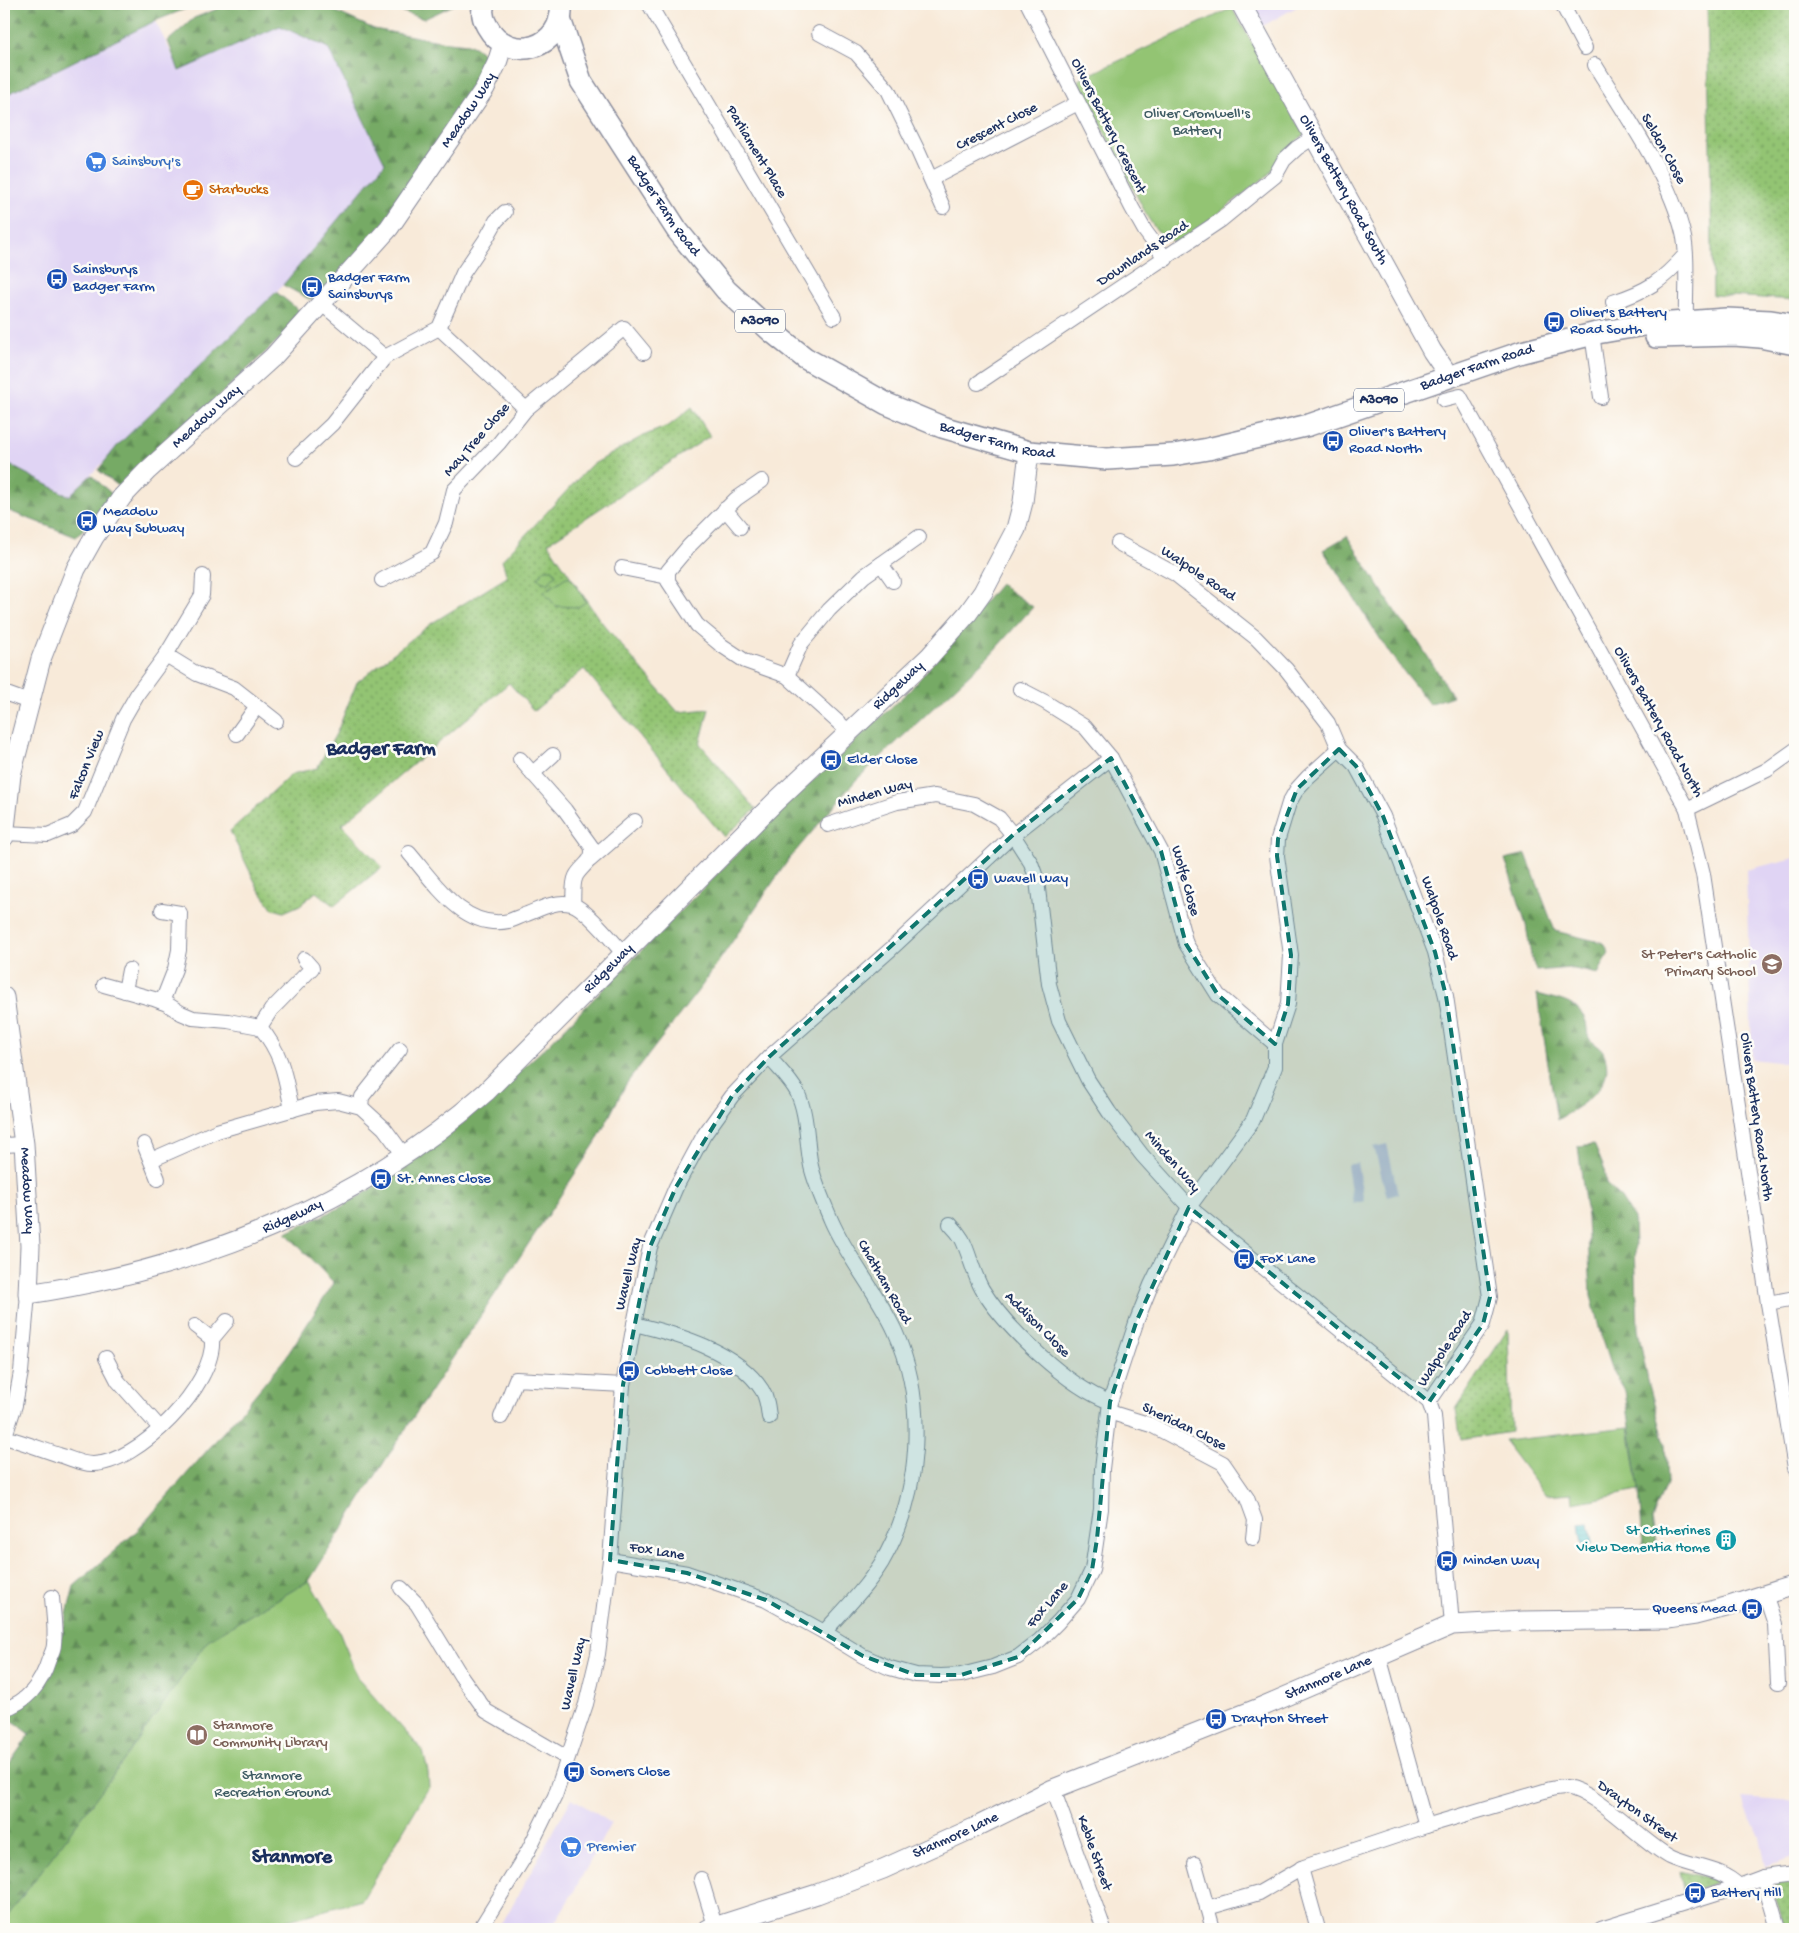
<svg xmlns="http://www.w3.org/2000/svg" width="1799" height="1933" viewBox="0 0 1799 1933" font-family="'Gochi Hand',sans-serif">
<defs>
<pattern id="grass-dots" width="8" height="8" patternUnits="userSpaceOnUse" patternTransform="scale(1.25)"><rect width="8" height="8" fill="#93c473"/><path d="M2 2h.1M6 6h.1" fill="none" stroke="#77a062" stroke-width="1.8" stroke-linecap="round"/></pattern>
<pattern id="forest-firs" width="22" height="20" patternUnits="userSpaceOnUse" patternTransform="scale(1.25)"><rect width="22" height="20" fill="#76aa65"/><path d="M5 1l3.5 6h-7zM16 11l3.5 6h-7z" fill="#608b56"/></pattern>
<pattern id="water-rules" width="6" height="5" patternUnits="userSpaceOnUse" patternTransform="scale(1.25)"><rect width="6" height="5" fill="#5ac7cf"/><path d="M0 2.5h6" fill="none" stroke="#4aa2ab"/></pattern>
</defs>
<rect width="100%" height="100%" fill="#fdfcf7"/>
<filter id="ink" filterUnits="userSpaceOnUse"><feTurbulence type="fractalNoise" baseFrequency=".02" numOctaves="2"/><feDisplacementMap in="SourceGraphic" scale="10" xChannelSelector="R" yChannelSelector="G"/><feConvolveMatrix kernelMatrix="1 2 1 2 8 2 1 2 1" color-interpolation-filters="sRGB"/></filter>
<filter id="wash" filterUnits="userSpaceOnUse"><feTurbulence type="fractalNoise" baseFrequency=".0096" numOctaves="4" result="noise"/><feDisplacementMap in="SourceGraphic" scale="20" xChannelSelector="R" yChannelSelector="G"/><feGaussianBlur stdDeviation="1.12" result="paint"/><feColorMatrix in="noise" values="0 0 0 0 0 0 0 0 0 0 0 0 0 0 0 0 0 1.4 0 .05"/><feComposite in="paint" operator="in"/></filter>
<g filter="url(#wash)">
<rect width="100%" height="100%" fill="#f8ead9"/>
<g fill="#e0d4f4">
<path d="M1248,4H1302L1261,27Z"/>
<path d="M155,21L180,70L280,26L328,48L385,163L283,285L69,496L4,462V96Z"/>
<path d="M1795,858V1064L1752,1059L1746,870Z"/>
<path d="M572,1798L611,1823L574,1891L551,1929H495L505,1918Z"/>
<path d="M1742,1798L1795,1802V1857L1765,1866L1759,1837Z"/>
</g>
<g fill="#c4c0db">
<path d="M1387,1144L1398,1194L1387,1197L1374,1147Z"/>
<path d="M1357,1163L1364,1201L1353,1204L1347,1165Z"/>
</g>
<g fill="url(#grass-dots)" stroke="#577a68">
<path d="M1707,4H1795V300L1713,295Z"/>
<path d="M692,407L710,436L548,543L599,619L678,712L709,709L700,744L756,809L724,837L584,669L534,711L509,683L342,825L382,867L334,906L316,892L300,905L284,912L273,909L259,890L230,831L292,774L317,768L337,732L357,682L432,623L507,577L502,560L590,466L643,436L670,425Z"/>
<path d="M1508,1329L1511,1432L1461,1440L1456,1409Z"/>
<path d="M1680,1871L1720,1881L1684,1894Z"/>
<path d="M1795,1878V1929H1785L1774,1897L1775,1887L1781,1882Z"/>
</g>
<g fill="url(#forest-firs)" stroke="#486c62">
<path d="M4,4H198L155,21L4,96Z"/>
<path d="M230,4H311L330,9L374,29L439,41L468,44L480,50L486,60L474,96L382,226L338,277L311,300L283,285L385,163L328,48L280,26L179,71L168,41L194,18Z"/>
<path d="M379,4H456L424,19Z"/>
<path d="M276,292L305,315L121,488L98,470L118,445Z"/>
<path d="M4,462L69,496L91,475L114,496L76,537L4,509Z"/>
<path d="M1347,536L1398,616L1417,640L1453,696L1429,704L1390,654L1323,550Z"/>
<path d="M1000,584L1033,607L989,656L856,780L789,859L701,987L626,1084L596,1142L393,1448L309,1581L208,1640L122,1763L4,1921V1771L30,1734L5,1715L47,1676L62,1634L74,1586L138,1530L244,1408L286,1357L334,1283L286,1233L343,1206L401,1171L456,1129L548,1045L770,820L911,689Z"/>
<path d="M1526,854L1555,931L1604,943L1609,953L1598,974L1570,968L1536,971L1531,956L1526,925L1505,859Z"/>
<path d="M1537,994C1556,1000 1575,1000 1585,1019C1588,1025 1586,1033 1589,1038C1592,1043 1600,1046 1603,1051C1619,1086 1581,1105 1557,1120Z"/>
<path d="M1594,1144L1604,1168L1606,1184L1621,1198L1634,1219L1638,1329L1648,1381L1665,1443L1667,1481L1652,1520L1656,1541L1652,1550L1643,1546L1639,1491L1625,1391L1611,1368L1602,1340L1591,1295L1587,1218L1578,1146Z"/>
</g>
<g fill="#93c473" stroke="#577a68">
<path d="M1232,8L1304,134L1278,160L1268,175L1180,243C1163,239 1158,233 1148,218L1078,80Z"/>
<path d="M545,569H553L556,575L551,579L549,584L541,581L538,578Z"/>
<path d="M566,577H570L586,602L578,607L556,606L544,592Z"/>
<path d="M1629,1427L1639,1491L1573,1503L1572,1493L1545,1495L1504,1441Z"/>
<path d="M309,1581L340,1633L358,1679L423,1751L428,1772L429,1787L362,1900L256,1929H4V1921L122,1763L208,1640Z"/>
</g>
<path fill="url(#water-rules)" stroke="#3a7b96" d="M1589,1523L1592,1543L1587,1547L1582,1544L1579,1524Z"/>
</g>
<g filter="url(#ink)">
<g fill="none" stroke-linecap="round" stroke-linejoin="round">
<g stroke="#8a8c9c" stroke-width="16">
<g id="street">
<path d="M649,4L834,317"/>
<path d="M1028,4L1132,208L1145,231L1166,259"/>
<path d="M1562,4L1585,48"/>
<path d="M819,33L856,53L888,90L918,151L943,207"/>
<path d="M1595,65C1626,116 1669,175 1683,233C1689,256 1685,296 1686,321L1690,326"/>
<path d="M931,179L1078,103"/>
<path d="M1613,302C1647,291 1661,282 1685,255"/>
<path d="M322,304L385,357"/>
<path d="M439,328L526,409"/>
<path d="M1592,334L1601,397"/>
<path d="M978,383L1221,220L1275,176L1284,160L1297,148L1314,137"/>
<path d="M1444,400L1460,396L1687,809L1703,874L1768,1303L1795,1468"/>
<path d="M296,458L332,424L385,357L439,328L463,273L486,239L496,221L505,212"/>
<path d="M762,481L736,499L689,546L668,571V581L697,625L721,645L745,661L787,676L849,732"/>
<path d="M725,509L740,527"/>
<path d="M1118,543L1175,574L1256,638L1286,669L1328,723L1339,749L1356,766L1383,816L1435,952L1446,996L1490,1297L1483,1324L1429,1402"/>
<path d="M881,564L893,581"/>
<path d="M622,568L668,577"/>
<path d="M382,580L432,553L446,523L454,490L499,443L526,409L624,328L644,352"/>
<path d="M166,655L197,674L234,688L276,721"/>
<path d="M787,676L801,644L829,610L864,576L919,537"/>
<path d="M1020,689L1045,702L1085,727L1111,758L1161,851L1186,944L1218,995L1275,1044"/>
<path d="M4,693L29,702"/>
<path d="M237,734L257,706"/>
<path d="M520,759L565,810L591,846C596,860 582,865 576,876C572,884 574,895 573,904"/>
<path d="M532,774L553,755"/>
<path d="M1687,809L1767,770L1795,750"/>
<path d="M828,825L897,802L935,796L974,804L999,818L1013,835L1031,863L1037,880L1049,984L1059,1021L1088,1080L1109,1112L1142,1155L1189,1207L1429,1402L1434,1416L1452,1625"/>
<path d="M4,833L48,835L72,825L85,812L123,719L138,693L166,655L202,595L203,576"/>
<path d="M409,853C434,882 464,931 509,921C515,919 521,916 527,914C540,909 556,900 571,904C585,907 613,942 624,954"/>
<path d="M590,860L635,821"/>
<path d="M162,910L180,913L179,950L175,969L162,1002"/>
<path d="M104,985L154,999L167,1004L181,1013L193,1018L228,1021L260,1027C283,1055 285,1076 292,1110"/>
<path d="M125,991L129,970"/>
<path d="M260,1027L271,1010L312,968L304,959"/>
<path d="M769,1057C778,1068 790,1079 797,1092C808,1114 806,1142 811,1166C815,1184 824,1203 831,1220C848,1259 877,1292 895,1331C927,1402 921,1495 882,1562C866,1588 845,1609 824,1632"/>
<path d="M361,1107L362,1097L400,1049"/>
<path d="M144,1144L158,1179"/>
<path d="M4,1145L24,1144"/>
<path d="M151,1160L217,1131L315,1103L338,1101L361,1107L384,1128L404,1155"/>
<path d="M950,1224C954,1228 959,1234 962,1239C970,1255 973,1273 982,1289C1005,1327 1068,1387 1110,1402"/>
<path d="M1768,1303L1795,1298"/>
<path d="M634,1324C677,1334 737,1351 762,1390C767,1398 768,1408 769,1417"/>
<path d="M212,1339L227,1321"/>
<path d="M106,1358L118,1381L160,1428"/>
<path d="M1109,1412L1151,1425L1223,1463L1247,1498L1255,1520L1253,1538"/>
<path d="M501,1417L516,1379L623,1385"/>
<path d="M4,1437C23,1442 41,1449 59,1455C70,1458 81,1464 92,1464C137,1465 216,1384 212,1339L195,1326"/>
<path d="M4,1439L15,1405L21,1372L28,1294"/>
<path d="M610,1560L687,1573L766,1600L824,1632L863,1656L890,1668L916,1675L941,1676L961,1675L993,1667L1018,1657L1040,1640L1058,1622L1078,1599L1092,1570L1101,1509L1102,1469L1110,1402L1137,1320L1151,1285L1189,1207L1253,1120L1275,1067V1044L1288,1004L1291,955L1277,856L1278,839L1289,803L1297,789L1308,777L1339,749"/>
<path d="M401,1588L417,1604L461,1676L486,1711L567,1758"/>
<path d="M1765,1594L1775,1624L1778,1683"/>
<path d="M1379,1656L1426,1826"/>
<path d="M4,1709C28,1702 42,1682 49,1659C51,1655 54,1649 54,1644C56,1629 53,1612 52,1597"/>
<path d="M1053,1789L1104,1929"/>
<path d="M1195,1864L1213,1929"/>
<path d="M1301,1868L1318,1929"/>
<path d="M1763,1877L1778,1929"/>
<path d="M701,1879L716,1929"/>
<path d="M1207,1908L1259,1893L1304,1867L1426,1826L1551,1789C1556,1788 1561,1787 1566,1787C1598,1792 1639,1840 1670,1857C1693,1868 1720,1867 1739,1886"/>
<path d="M480,1929L528,1851L555,1796L586,1704L598,1654L610,1560L623,1385L634,1324L650,1247L676,1187L704,1135L732,1096L769,1057L891,949L1013,835L1111,758"/>
<path d="M1601,1929L1739,1886L1763,1877L1795,1873"/>
</g>
</g>
<g stroke="#8a8c9c" stroke-width="21">
<g id="secondary">
<path id="s1" d="M1241,4L1432,351L1449,376"/>
<path id="s2" d="M4,837L11,775L41,659L76,569L94,537L122,497L147,471L273,357L389,228L485,88L497,63L503,44"/>
<path id="s3" d="M4,997L24,1144L30,1246L28,1294C195,1269 358,1206 486,1092L775,802L929,657L968,613L983,592L1016,529L1023,502L1029,452"/>
<path id="s4" d="M708,1929L817,1894L883,1869L976,1827L1053,1789L1259,1708L1452,1625L1523,1621L1668,1619L1695,1615L1726,1607L1795,1585"/>
</g>
</g>
<g stroke="#8a8c9c" stroke-width="24">
<g id="primary">
<path d="M484,4C481,12 483,19 487,26C509,66 565,48 561,4"/>
<path id="s5" d="M560,19L581,81L677,230L726,290L771,331L805,358L887,404L942,427L1029,452L1107,459L1173,455L1208,449L1309,425L1522,352L1597,333L1644,325L1726,319L1771,321L1795,325"/>
<path d="M1656,337L1734,335L1760,337L1795,344"/>
</g>
</g>
<use href="#street" stroke="#fff" stroke-width="14"/>
<use href="#secondary" stroke="#fff" stroke-width="19"/>
<use href="#primary" stroke="#fff" stroke-width="21"/>
</g>
</g>
<path fill="#0f766e" fill-opacity="0.2" stroke="#0f766e" stroke-width="4" stroke-dasharray="10 6" stroke-linejoin="round" d="M1339,749L1356,766L1383,816L1435,952L1446,996L1490,1297L1483,1324L1429,1402L1189,1207L1137,1320L1110,1402L1097,1539L1092,1570L1078,1599L1018,1657L961,1675H916L863,1656L766,1600L687,1573L610,1560L623,1385L650,1247L676,1187L732,1096L769,1057L1013,835L1111,758L1161,851L1186,944L1218,995L1275,1044L1288,1004L1291,955L1277,856L1278,839L1297,789Z"/>
<defs>
<g id="supermarket-disc" transform="scale(1.125)"><circle r="9.5" fill="#3f7fe0" stroke="#fdfcf7"/><path d="M-6-5.5h2.5l.6 2H6L4.5 2H-2.5L-4.4-4H-6ZM-1.5 3.2a1.3 1.3 0 1 0 .1 0ZM3 3.2a1.3 1.3 0 1 0 .1 0Z" fill="#fff"/></g>
<g id="cafe-disc" transform="scale(1.125)"><circle r="9.5" fill="#e8710a" stroke="#fdfcf7"/><path d="M-5.5-4.5H6V0H3Q3 3.5 0 3.5H-2.5Q-5.5 3.5-5.5 0ZM3-3.2v2h1.7v-2ZM-6 4.5H4V6H-6Z" fill="#fff"/></g>
<g id="bus-disc" transform="scale(1.125)"><circle r="9.5" fill="#1a4fb4" stroke="#fdfcf7"/><path d="M-5-6H5V4H4V6H2V4H-2V6H-4V4H-5ZM-3.5-4V0h7V-4ZM-3.5 1.2v1.5H-2V1.2ZM2 1.2v1.5H3.5V1.2Z" fill="#fff"/></g>
<g id="school-disc" transform="scale(1.125)"><circle r="9.5" fill="#8d6e63" stroke="#fdfcf7"/><path d="M0-5L7-2L0 1L-7-2ZM-4 1L0 2.5L4 1V4Q0 6-4 4Z" fill="#fff"/></g>
<g id="building-disc" transform="scale(1.125)"><circle r="9.5" fill="#0f9aa8" stroke="#fdfcf7"/><path d="M-4-6H4V6H1V3H-1V6H-4ZM-2.5-4.3h1.7v1.8h-1.7ZM.8-4.3h1.7v1.8H.8ZM-2.5-1h1.7V.8h-1.7ZM.8-1h1.7V.8H.8Z" fill="#fff"/></g>
<g id="library-disc" transform="scale(1.125)"><circle r="9.5" fill="#8d6e63" stroke="#fdfcf7"/><path d="M-6-4Q-3-5.5-.7-3.5V5Q-3 3-6 4ZM6-4Q3-5.5 .7-3.5V5Q3 3 6 4Z" fill="#fff"/></g>
</defs>
<g fill-rule="evenodd">
<use href="#supermarket-disc" x="96" y="162"/>
<use href="#cafe-disc" x="193" y="190"/>
<use href="#bus-disc" x="57" y="279"/>
<use href="#bus-disc" x="312" y="287"/>
<use href="#bus-disc" x="1554" y="322"/>
<use href="#bus-disc" x="1333" y="441"/>
<use href="#bus-disc" x="87" y="521"/>
<use href="#bus-disc" x="831" y="760"/>
<use href="#bus-disc" x="978" y="879"/>
<use href="#school-disc" x="1772" y="964"/>
<use href="#bus-disc" x="381" y="1179"/>
<use href="#bus-disc" x="1244" y="1259"/>
<use href="#bus-disc" x="629" y="1371"/>
<use href="#building-disc" x="1726" y="1540"/>
<use href="#bus-disc" x="1447" y="1561"/>
<use href="#bus-disc" x="1752" y="1609"/>
<use href="#bus-disc" x="1216" y="1719"/>
<use href="#library-disc" x="197" y="1735"/>
<use href="#bus-disc" x="574" y="1772"/>
<use href="#supermarket-disc" x="571" y="1847"/>
<use href="#bus-disc" x="1695" y="1893"/>
</g>
<g text-anchor="middle" dominant-baseline="central" stroke-width="5" stroke-linejoin="round" paint-order="stroke">
<g fill="#fdfcf7" stroke="#5f6c8c" stroke-width="1">
<rect x="735" y="309.5" width="50" height="23" rx="4"/>
<rect x="1354" y="388.5" width="50" height="23" rx="4"/>
</g>
<g font-size="14" font-weight="bold" fill="#1b2f5e">
<text x="760" y="321">A3090</text>
<text x="1379" y="400">A3090</text>
</g>
<g font-size="15" fill="#1b2f5e" stroke="#fdfcf7">
<text stroke="none"><textPath href="#s2" startOffset="886">Meadow Way</textPath></text>
<text transform="translate(1108 126) rotate(63)">Olivers Battery Crescent</text>
<text transform="translate(997 127) rotate(-27)">Crescent Close</text>
<text transform="translate(1663 149) rotate(61)">Seldon Close</text>
<text transform="translate(756 152) rotate(59)">Parliament Place</text>
<text stroke="none"><textPath href="#s1" startOffset="212">Olivers Battery Road South</textPath></text>
<text stroke="none"><textPath href="#s5" startOffset="215">Badger Farm Road</textPath></text>
<text transform="translate(1143 254) rotate(-34)">Downlands Road</text>
<text stroke="none"><textPath href="#s5" startOffset="1130">Badger Farm Road</textPath></text>
<text stroke="none"><textPath href="#s2" startOffset="481">Meadow Way</textPath></text>
<text stroke="none"><textPath href="#s5" startOffset="635">Badger Farm Road</textPath></text>
<text transform="translate(477 440) rotate(-49)">May Tree Close</text>
<text transform="translate(1198 574) rotate(34)">Walpole Road</text>
<text stroke="none"><textPath href="#s3" startOffset="1385">Ridgeway</textPath></text>
<text transform="translate(1658 722) rotate(61)">Olivers Battery Road North</text>
<text transform="translate(87 765) rotate(-68)">Falcon View</text>
<text transform="translate(875 794) rotate(-15)">Minden Way</text>
<text transform="translate(1185 881) rotate(74)">Wolfe Close</text>
<text transform="translate(1439 918) rotate(71)">Walpole Road</text>
<text stroke="none"><textPath href="#s3" startOffset="980">Ridgeway</textPath></text>
<text transform="translate(1756 1117) rotate(82)">Olivers Battery Road North</text>
<text transform="translate(1172 1162) rotate(49)">Minden Way</text>
<text stroke="none"><textPath href="#s3" startOffset="195">Meadow Way</textPath></text>
<text stroke="none"><textPath href="#s3" startOffset="575">Ridgeway</textPath></text>
<text transform="translate(629 1274) rotate(-76)">Wavell Way</text>
<text transform="translate(884 1282) rotate(60)">Chatham Road</text>
<text transform="translate(1037 1325) rotate(45)">Addison Close</text>
<text transform="translate(1445 1349) rotate(-57)">Walpole Road</text>
<text transform="translate(1184 1427) rotate(26)">Sheridan Close</text>
<text transform="translate(657 1552) rotate(9)">Fox Lane</text>
<text transform="translate(1048 1605) rotate(-50)">Fox Lane</text>
<text transform="translate(574 1674) rotate(-77)">Wavell Way</text>
<text stroke="none"><textPath href="#s4" startOffset="670">Stanmore Lane</textPath></text>
<text transform="translate(1637 1812) rotate(36)">Drayton Street</text>
<text stroke="none"><textPath href="#s4" startOffset="265">Stanmore Lane</textPath></text>
<text transform="translate(1094 1853) rotate(70)">Keble Street</text>
</g>
<g font-size="15" fill="#3f5c64" stroke="#fdfcf7">
<text x="1197" y="114">Oliver Cromwell's<tspan x="1197" dy="17">Battery</tspan></text>
<text x="272" y="1776">Stanmore<tspan x="272" dy="17">Recreation Ground</tspan></text>
</g>
<g font-size="15" fill="#366cbe" stroke="#fdfcf7" text-anchor="start">
<text x="112" y="162">Sainsbury's</text>
<text x="587" y="1847">Premier</text>
</g>
<g font-size="15" fill="#c56008" stroke="#fdfcf7" text-anchor="start">
<text x="209" y="190">Starbucks</text>
</g>
<g font-size="15" fill="#164399" stroke="#fdfcf7" text-anchor="start">
<text x="73" y="270">Sainsburys<tspan x="73" dy="17">Badger Farm</tspan></text>
<text x="328" y="278">Badger Farm<tspan x="328" dy="17">Sainsburys</tspan></text>
<text x="1570" y="313">Oliver's Battery<tspan x="1570" dy="17">Road South</tspan></text>
<text x="1349" y="432">Oliver's Battery<tspan x="1349" dy="17">Road North</tspan></text>
<text x="103" y="512">Meadow<tspan x="103" dy="17">Way Subway</tspan></text>
<text x="847" y="760">Elder Close</text>
<text x="994" y="879">Wavell Way</text>
<text x="397" y="1179">St. Annes Close</text>
<text x="1260" y="1259">Fox Lane</text>
<text x="645" y="1371">Cobbett Close</text>
<text x="1463" y="1561">Minden Way</text>
<text x="1736" y="1609" text-anchor="end">Queens Mead</text>
<text x="1232" y="1719">Drayton Street</text>
<text x="590" y="1772">Somers Close</text>
<text x="1711" y="1893">Battery Hill</text>
</g>
<g font-size="15" fill="#785e54" stroke="#fdfcf7" text-anchor="end">
<text x="1756" y="955">St Peter's Catholic<tspan x="1756" dy="17">Primary School</tspan></text>
<text x="213" y="1726" text-anchor="start">Stanmore<tspan x="213" dy="17">Community Library</tspan></text>
</g>
<g font-size="15" fill="#0d838f" stroke="#fdfcf7" text-anchor="end">
<text x="1710" y="1531">St Catherines<tspan x="1710" dy="17">View Dementia Home</tspan></text>
</g>
<g font-size="20" font-weight="bold" fill="#1b2f5e" stroke="#fdfcf7">
<text x="381" y="750">Badger Farm</text>
<text x="292" y="1858">Stanmore</text>
</g>
</g>
<rect width="1799" height="1933" fill="none" stroke="#fdfcf7" stroke-width="20"/>
</svg>
